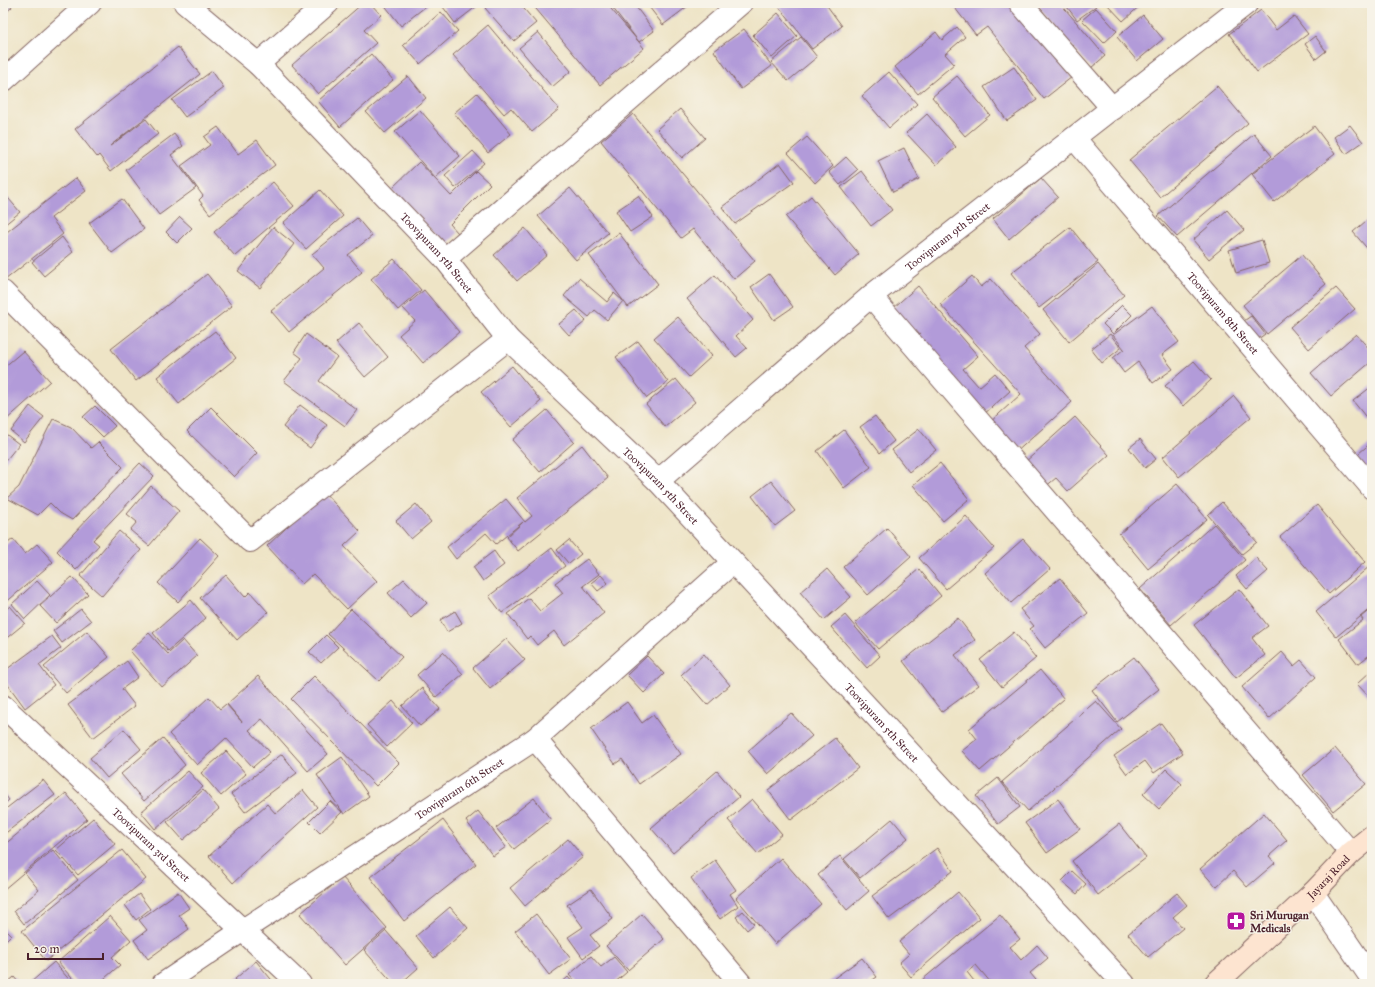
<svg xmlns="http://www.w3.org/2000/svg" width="1375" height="987" viewBox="0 0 1375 987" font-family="'IM FELL Great Primer',serif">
<rect width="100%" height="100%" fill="#f7f3e8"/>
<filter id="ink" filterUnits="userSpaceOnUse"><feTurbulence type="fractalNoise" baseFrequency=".025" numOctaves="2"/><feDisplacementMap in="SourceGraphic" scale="8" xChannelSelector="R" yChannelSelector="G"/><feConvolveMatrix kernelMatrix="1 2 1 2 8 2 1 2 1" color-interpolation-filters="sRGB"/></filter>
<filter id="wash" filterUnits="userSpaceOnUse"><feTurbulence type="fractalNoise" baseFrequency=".012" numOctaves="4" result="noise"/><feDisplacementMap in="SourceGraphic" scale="16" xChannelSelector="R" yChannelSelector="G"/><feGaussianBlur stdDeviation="0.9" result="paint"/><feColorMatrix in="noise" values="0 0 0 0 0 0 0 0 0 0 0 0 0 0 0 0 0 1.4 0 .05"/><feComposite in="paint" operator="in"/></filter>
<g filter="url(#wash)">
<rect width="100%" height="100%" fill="#eee4c6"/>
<g id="blocks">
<g fill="#b29bd9">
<path d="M3,3H9L12,7L3,15Z"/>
<path d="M363,3H370L381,15L364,30L376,43L318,94L292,65Z"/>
<path d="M383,3H430L401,26Z"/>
<path d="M440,3H481L455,23Z"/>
<path d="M491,3H519L536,23L514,41L485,8Z"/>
<path d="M531,3H579L581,6L584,3H606L644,48L600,85Z"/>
<path d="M609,3H633L654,31L639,42Z"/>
<path d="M646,3H692L663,25Z"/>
<path d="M776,3H825L842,26L812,49Z"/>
<path d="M951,3H1014L1072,77L1044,99L987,27L976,35Z"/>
<path d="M1043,3H1060L1105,56L1091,68L1039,7Z"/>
<path d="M1064,3H1093L1096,6L1077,20Z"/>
<path d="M1106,3H1143L1123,21Z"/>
<path d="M1096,8L1117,31L1104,43L1082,20Z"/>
<path d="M1261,10L1276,30L1294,16L1308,34L1257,72L1229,34Z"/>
<path d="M441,12L458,31L420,64L403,45Z"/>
<path d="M778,13L797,36L772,58L753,35Z"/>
<path d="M1143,15L1163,39L1137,61L1117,37Z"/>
<path d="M488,25L559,109L532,132L511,108L504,114L453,55Z"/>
<path d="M957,27L965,37L945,54L954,64L918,94L895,67L936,32L942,40Z"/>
<path d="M744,29L772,66L741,89L714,51Z"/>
<path d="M538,32L571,71L552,87L519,48Z"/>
<path d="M1315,36L1326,51L1316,59L1305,44Z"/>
<path d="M801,37L817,57L788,81L771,62Z"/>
<path d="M178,47L200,74L110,146L146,119L158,134L111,171L99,155L97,157L75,129Z"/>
<path d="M371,54L393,80L340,127L318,101Z"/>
<path d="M1014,67L1037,100L1007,121L984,87Z"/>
<path d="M212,71L224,88L185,117L172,100Z"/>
<path d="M889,72L917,104L889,128L862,96Z"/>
<path d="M408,76L426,98L385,133L366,112Z"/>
<path d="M957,76L990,115L965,136L932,97Z"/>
<path d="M1217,86L1248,123L1160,197L1129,160Z"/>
<path d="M477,93L511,134L488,153L454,113Z"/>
<path d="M680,109L705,138L682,158L657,129Z"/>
<path d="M420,110L460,156L435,178L395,132Z"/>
<path d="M633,114L755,261L734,279L693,229L681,238L601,141Z"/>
<path d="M927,114L956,147L936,165L906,133Z"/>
<path d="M1350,125L1363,142L1346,154L1334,137Z"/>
<path d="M1314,126L1335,154L1274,202L1252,174Z"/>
<path d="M218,127L238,154L257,140L275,165L210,214L199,200L203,196L181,166L210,145L204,137Z"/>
<path d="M174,134L183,146L171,155L196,188L159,215L126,170Z"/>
<path d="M1254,134L1272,156L1177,237L1158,216Z"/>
<path d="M807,137L833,166L815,183L788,153Z"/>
<path d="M904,148L919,179L893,192L878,161Z"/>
<path d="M473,151L484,163L455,188L445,176Z"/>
<path d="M846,157L858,170L840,185L829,172Z"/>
<path d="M419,162L451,196L476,171L490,184L450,224L458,233L446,245L391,189Z"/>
<path d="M780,163L794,182L735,224L722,207Z"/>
<path d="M862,171L892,210L871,226L841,187Z"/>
<path d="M76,178L86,191L51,218L63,234L5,280L3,278V235Z"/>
<path d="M1041,178L1058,197L1009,239L993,219Z"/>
<path d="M273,182L294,206L235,256L214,232Z"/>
<path d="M570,188L608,233L576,260L538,216Z"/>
<path d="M320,190L343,216L306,249L283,223Z"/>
<path d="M3,192L20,212L3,226Z"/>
<path d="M638,196L653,217L630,232L616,211Z"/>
<path d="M811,196L859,254L835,275L786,217Z"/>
<path d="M122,199L144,229L112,253L89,223Z"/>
<path d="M1227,210L1244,230L1209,259L1193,240Z"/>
<path d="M1372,216V254L1353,232Z"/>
<path d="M180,217L192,228L177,243L166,232Z"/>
<path d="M357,218L372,236L348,255L362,272L289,332L271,311L324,268L312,254Z"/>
<path d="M273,227L294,244L260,288L238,271Z"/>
<path d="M1070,227L1098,262L1039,308L1011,273Z"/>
<path d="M525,228L547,255L517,281L494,255Z"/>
<path d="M619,233L658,284L628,307L589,255Z"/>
<path d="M62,237L73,252L44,276L32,262Z"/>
<path d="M1262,240L1269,263L1236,273L1229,250Z"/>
<path d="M1302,255L1326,284L1267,334L1243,305Z"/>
<path d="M394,259L421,290L398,310L371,279Z"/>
<path d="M1098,264L1124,295L1069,342L1043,310Z"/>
<path d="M207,274L232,306L136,381L111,349Z"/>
<path d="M769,274L793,307L774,320L751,287Z"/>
<path d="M715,275L753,320L736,336L747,348L736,357L687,299Z"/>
<path d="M972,276L981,287L991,279L1040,334L1024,348L1072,402L1014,454L988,424L1021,394L940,304Z"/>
<path d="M579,278L607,302L614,293L623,301L607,320L595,310L589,317L564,296Z"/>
<path d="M918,286L978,356L963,369L979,387L995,373L1010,391L983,415L892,309Z"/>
<path d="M1336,288L1355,309L1309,349L1290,327Z"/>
<path d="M424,290L459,332L423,363L399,335L415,321L403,308Z"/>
<path d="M1122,305L1132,315L1113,334L1103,324Z"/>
<path d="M1152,306L1179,342L1162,355L1173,369L1153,383L1138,362L1124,373L1113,358L1124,349L1113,335Z"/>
<path d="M576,310L586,321L569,335L559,324Z"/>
<path d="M1251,316L1265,334L1254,342L1241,323Z"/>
<path d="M678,317L712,356L689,377L654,338Z"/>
<path d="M359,323L388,357L365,377L336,343Z"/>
<path d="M215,331L236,358L179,404L157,377Z"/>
<path d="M306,334L337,357L319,381L357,410L345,426L284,381L302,358L294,352Z"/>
<path d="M1110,334L1121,348L1102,363L1091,349Z"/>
<path d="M1356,334L1372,352V361L1331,396L1311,373Z"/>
<path d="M638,341L668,382L647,398L616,357Z"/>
<path d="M23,351L50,381L5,421L3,419V368Z"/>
<path d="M1194,361L1211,380L1183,406L1165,386Z"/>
<path d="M512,366L541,401L511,427L481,392Z"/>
<path d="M676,379L695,402L665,427L646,404Z"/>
<path d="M1372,386V418L1369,421L1353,401Z"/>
<path d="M1234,396L1251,417L1179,477L1163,457Z"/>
<path d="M300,405L327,425L310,448L283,427Z"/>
<path d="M30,406L44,417L24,442L11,431Z"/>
<path d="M95,406L115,426L103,437L83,417Z"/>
<path d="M211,407L257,453L234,477L187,431Z"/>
<path d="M547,410L574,442L540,472L512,440Z"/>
<path d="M875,416L894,441L880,453L860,427Z"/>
<path d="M1075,417L1109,455L1068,491L1056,478L1045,487L1024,463Z"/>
<path d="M53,419L71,427L91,448L98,442L123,467L72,520L60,513L50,503L38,515L7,498L19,487Z"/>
<path d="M919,429L936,450L909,472L892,450Z"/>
<path d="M844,430L871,467L844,488L817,451Z"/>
<path d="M3,432L19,444L3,464Z"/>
<path d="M1140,439L1156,459L1145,468L1129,448Z"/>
<path d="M1372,442V473L1352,459Z"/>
<path d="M582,445L608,478L518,551L507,537L523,522L496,544L486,533L456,559L447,547L506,499L525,522L532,516L517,498Z"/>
<path d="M140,463L154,476L93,540L99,545L76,570L57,551Z"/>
<path d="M940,463L969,499L943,521L913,485Z"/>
<path d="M771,481L795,511L775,526L752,496Z"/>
<path d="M1177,484L1207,519L1148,569L1119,534Z"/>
<path d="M151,486L179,511L149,546L130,530L137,522L127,514Z"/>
<path d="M324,492L360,531L344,546L377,581L347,609L313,574L302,584L267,546Z"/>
<path d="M1222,502L1257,542L1242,554L1208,515Z"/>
<path d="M416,504L431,522L411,539L396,521Z"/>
<path d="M1317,505L1365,562L1329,594L1280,537Z"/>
<path d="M966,516L994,548L946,589L919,558Z"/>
<path d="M1214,524L1245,560L1171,625L1140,589Z"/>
<path d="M887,528L911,557L868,595L843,567Z"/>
<path d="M119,531L141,550L102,596L80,576Z"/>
<path d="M200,538L219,556L178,602L158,583Z"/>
<path d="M13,539L25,554L37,544L53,562L3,605V547Z"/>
<path d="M1023,539L1050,569L1011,603L985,573Z"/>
<path d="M569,540L581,554L569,564L557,550Z"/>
<path d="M552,548L565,566L502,613L489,596Z"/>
<path d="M494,551L504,565L483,581L473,567Z"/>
<path d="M1256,558L1268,571L1247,589L1236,576Z"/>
<path d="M587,559L599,574L583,586L604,613L564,645L554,631L537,645L530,636L527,639L508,614L529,598L540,611L563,593L555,583Z"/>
<path d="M1370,566L1372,569V607L1336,637L1316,612Z"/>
<path d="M827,569L851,597L824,620L800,592Z"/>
<path d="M919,569L941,596L878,649L855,623Z"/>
<path d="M226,575L245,597L250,592L268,612L237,640L200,598Z"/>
<path d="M601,575L608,583L598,591L591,583Z"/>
<path d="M72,577L88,594L56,623L40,606Z"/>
<path d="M1060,578L1088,613L1045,648L1030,629L1034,626L1020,609Z"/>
<path d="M404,579L427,603L411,618L388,593Z"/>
<path d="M37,581L50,595L25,619L12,604Z"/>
<path d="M1239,589L1268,626L1252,638L1265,655L1236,678L1194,625Z"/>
<path d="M191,600L206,618L168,651L153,633Z"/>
<path d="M10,606L25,623L3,641V612Z"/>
<path d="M1372,608V653L1358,664L1339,639L1363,620L1361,617Z"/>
<path d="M81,609L91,621L62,643L53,631Z"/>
<path d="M351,609L402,657L379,681L328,634Z"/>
<path d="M455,611L462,623L447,632L440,620Z"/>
<path d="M845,615L880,656L867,668L831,627Z"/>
<path d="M958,618L975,640L955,655L979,685L942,712L903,661Z"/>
<path d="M87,631L109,657L66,693L44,667Z"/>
<path d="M1014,632L1036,658L1002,687L980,660Z"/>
<path d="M149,633L168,654L183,640L197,656L162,687L130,651Z"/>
<path d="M326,635L338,647L321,663L309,652Z"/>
<path d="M52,636L61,648L39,665L54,685L25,708L3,678V672Z"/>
<path d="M506,639L525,660L490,689L473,668Z"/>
<path d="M443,652L463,674L436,697L417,675Z"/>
<path d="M1282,652L1294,666L1301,660L1316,677L1269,719L1242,687Z"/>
<path d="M704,654L730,685L707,705L681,675Z"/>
<path d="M647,656L664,674L644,693L627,675Z"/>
<path d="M1134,657L1159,689L1117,722L1092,690Z"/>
<path d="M127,661L138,677L122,689L135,706L93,738L68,705Z"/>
<path d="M1040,670L1064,699L980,771L962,751L977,739L969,729Z"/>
<path d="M1372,670V700L1357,684Z"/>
<path d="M258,676L328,754L308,771L262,719L249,730L270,752L253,767L226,738L197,765L169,734L209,697L220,709L226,704L242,722L227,704Z"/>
<path d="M314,676L399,763L376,786L291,699Z"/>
<path d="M422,688L440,709L420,726L402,706Z"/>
<path d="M393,701L412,723L387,747L367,725Z"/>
<path d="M1096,701L1121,729L1028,811L1002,782Z"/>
<path d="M627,702L642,723L653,715L681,754L639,784L622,759L615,764L591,729Z"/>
<path d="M791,713L812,736L768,774L748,751Z"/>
<path d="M1161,723L1183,753L1154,773L1145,761L1127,774L1114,756Z"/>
<path d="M124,729L141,749L107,778L90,758Z"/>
<path d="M163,738L185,765L144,801L121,774Z"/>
<path d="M835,738L858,768L791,820L768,790Z"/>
<path d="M1335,748L1366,784L1333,811L1303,775Z"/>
<path d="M226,751L246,774L221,796L201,773Z"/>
<path d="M282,754L297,773L245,812L231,794Z"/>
<path d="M342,757L369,796L344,814L317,775Z"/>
<path d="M1166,769L1182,784L1159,809L1143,794Z"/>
<path d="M188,771L203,787L155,829L141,812Z"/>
<path d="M717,771L739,797L673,853L651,828Z"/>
<path d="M998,778L1020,807L998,824L976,796Z"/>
<path d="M43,780L55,795L3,835V811Z"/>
<path d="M203,790L219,809L183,840L167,822Z"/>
<path d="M303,790L317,807L233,883L209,856L267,804L276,814Z"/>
<path d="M3,792L9,800L3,805Z"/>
<path d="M66,793L87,819L3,890V846Z"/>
<path d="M534,798L551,820L514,849L496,828Z"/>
<path d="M752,799L782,834L758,854L728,820Z"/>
<path d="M1058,799L1080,829L1047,853L1025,823Z"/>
<path d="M330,801L342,812L320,833L309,822Z"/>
<path d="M478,811L506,847L493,856L466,821Z"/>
<path d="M1264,813L1287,840L1269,856L1275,863L1247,887L1233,871L1216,887L1200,869Z"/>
<path d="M93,818L115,844L78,875L56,850Z"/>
<path d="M892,819L908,838L860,878L844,859Z"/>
<path d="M443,820L476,864L404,921L370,877Z"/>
<path d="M1119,824L1146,858L1098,895L1072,861Z"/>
<path d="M568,839L583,857L525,906L510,888Z"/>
<path d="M937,848L953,871L889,919L872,896Z"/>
<path d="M53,850L78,880L24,924L14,911L39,890L25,873Z"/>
<path d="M122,850L146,879L46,961L22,931Z"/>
<path d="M840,856L869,891L847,910L818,875Z"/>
<path d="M781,858L821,904L775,944L736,898Z"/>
<path d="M715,860L736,890L730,894L738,906L720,919L691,878Z"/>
<path d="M1072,871L1086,884L1077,894L1062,881Z"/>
<path d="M342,877L387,928L345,965L300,914Z"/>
<path d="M591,889L613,919L590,935L599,946L583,958L568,937L583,927L567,905Z"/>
<path d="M178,892L189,908L179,915L189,929L148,959L134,940L147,930L139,920Z"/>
<path d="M958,892L980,918L911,977L899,963L909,954L899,942Z"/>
<path d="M1177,893L1187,905L1173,917L1183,928L1148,957L1128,934Z"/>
<path d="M139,894L150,909L136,920L125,905Z"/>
<path d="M450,907L468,928L434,958L416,936Z"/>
<path d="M743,911L754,924L747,930L736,917Z"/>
<path d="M536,914L571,959L549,975L515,931Z"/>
<path d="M642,914L664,939L628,970L606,946Z"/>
<path d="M1000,915L1020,939L1010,947L1021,960L1037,945L1048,958L1030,973L1036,980L1032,984H992L976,965L967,972L974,981L970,984H925L922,980Z"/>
<path d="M110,916L131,940L112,957L120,965L98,984H77L58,962Z"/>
<path d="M3,927L11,935L3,943Z"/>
<path d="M386,931L418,968L400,984H394L364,950Z"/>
<path d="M591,956L601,967L614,957L627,972L613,984H577L569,975Z"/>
<path d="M862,958L877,977L867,984H826Z"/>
<path d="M256,961L275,984H239L235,979Z"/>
<path d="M54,962L73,984H31L30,983Z"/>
<path d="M14,977L20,984H6Z"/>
<path d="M568,977L574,984H560Z"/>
</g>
</g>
</g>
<g filter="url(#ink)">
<use href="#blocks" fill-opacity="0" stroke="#836461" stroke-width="1"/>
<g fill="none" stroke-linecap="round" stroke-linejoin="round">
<g stroke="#836461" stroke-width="24">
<g id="minor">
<path id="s1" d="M185,3L258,64L445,259L508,339L658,481L1124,984"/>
<path d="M1020,3L1113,109"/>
<path d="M258,64L328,3"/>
<path d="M3,81L90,3"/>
<path id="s2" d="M1074,138L1372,488"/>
<path d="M445,259L741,3"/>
<path d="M3,292L250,541L508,339"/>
<path d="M871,296L1351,853"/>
<path id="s3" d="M658,481L871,296L1247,3"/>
<path d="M535,739L741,984"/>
<path d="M1313,893L1372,979"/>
<path id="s4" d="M163,984L243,930L535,739L732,563"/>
</g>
</g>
<g stroke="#836461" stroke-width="24">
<g id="tertiary">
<path id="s5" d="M3,706L300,984"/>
</g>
</g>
<g stroke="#836461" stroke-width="24">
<g id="secondary">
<path id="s6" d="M1215,984L1313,893L1351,853L1372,836"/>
</g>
</g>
<use href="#minor" stroke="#fff" stroke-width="22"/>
<use href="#tertiary" stroke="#fff" stroke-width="22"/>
<use href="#secondary" stroke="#fde4d0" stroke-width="22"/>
</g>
</g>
<defs>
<g id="pharmacy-square" transform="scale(1)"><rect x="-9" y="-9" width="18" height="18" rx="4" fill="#b5179e" stroke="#f7f3e8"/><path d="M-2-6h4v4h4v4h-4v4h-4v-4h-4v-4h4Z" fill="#fff"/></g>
</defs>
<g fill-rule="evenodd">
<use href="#pharmacy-square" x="1236" y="921"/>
</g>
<g text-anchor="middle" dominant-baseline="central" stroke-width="3" stroke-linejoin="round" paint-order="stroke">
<g font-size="11" fill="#4a1f2b" stroke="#f7f3e8">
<text stroke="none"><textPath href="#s3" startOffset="379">Toovipuram 9th Street</textPath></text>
<text stroke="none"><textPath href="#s1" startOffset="355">Toovipuram 5th Street</textPath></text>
<text stroke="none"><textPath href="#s2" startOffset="230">Toovipuram 8th Street</textPath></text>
<text stroke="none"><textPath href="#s1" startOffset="679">Toovipuram 5th Street</textPath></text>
<text stroke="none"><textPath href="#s1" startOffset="1003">Toovipuram 5th Street</textPath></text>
<text stroke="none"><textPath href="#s4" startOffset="355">Toovipuram 6th Street</textPath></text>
<text stroke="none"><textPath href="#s5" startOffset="203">Toovipuram 3rd Street</textPath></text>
<text stroke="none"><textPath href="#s6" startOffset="156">Jayaraj Road</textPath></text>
</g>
<g font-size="11" font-weight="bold" fill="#4a1f2b" stroke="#f7f3e8" text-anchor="start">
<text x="1250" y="915">Sri Murugan<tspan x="1250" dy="13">Medicals</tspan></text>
</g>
</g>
<rect width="1375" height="987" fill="none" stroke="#f7f3e8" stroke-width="16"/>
<path d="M28 953v6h75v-6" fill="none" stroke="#4a1f2b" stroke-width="2"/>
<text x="34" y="953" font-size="12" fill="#4a1f2b" stroke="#f7f3e8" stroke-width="3" paint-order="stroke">20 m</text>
</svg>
